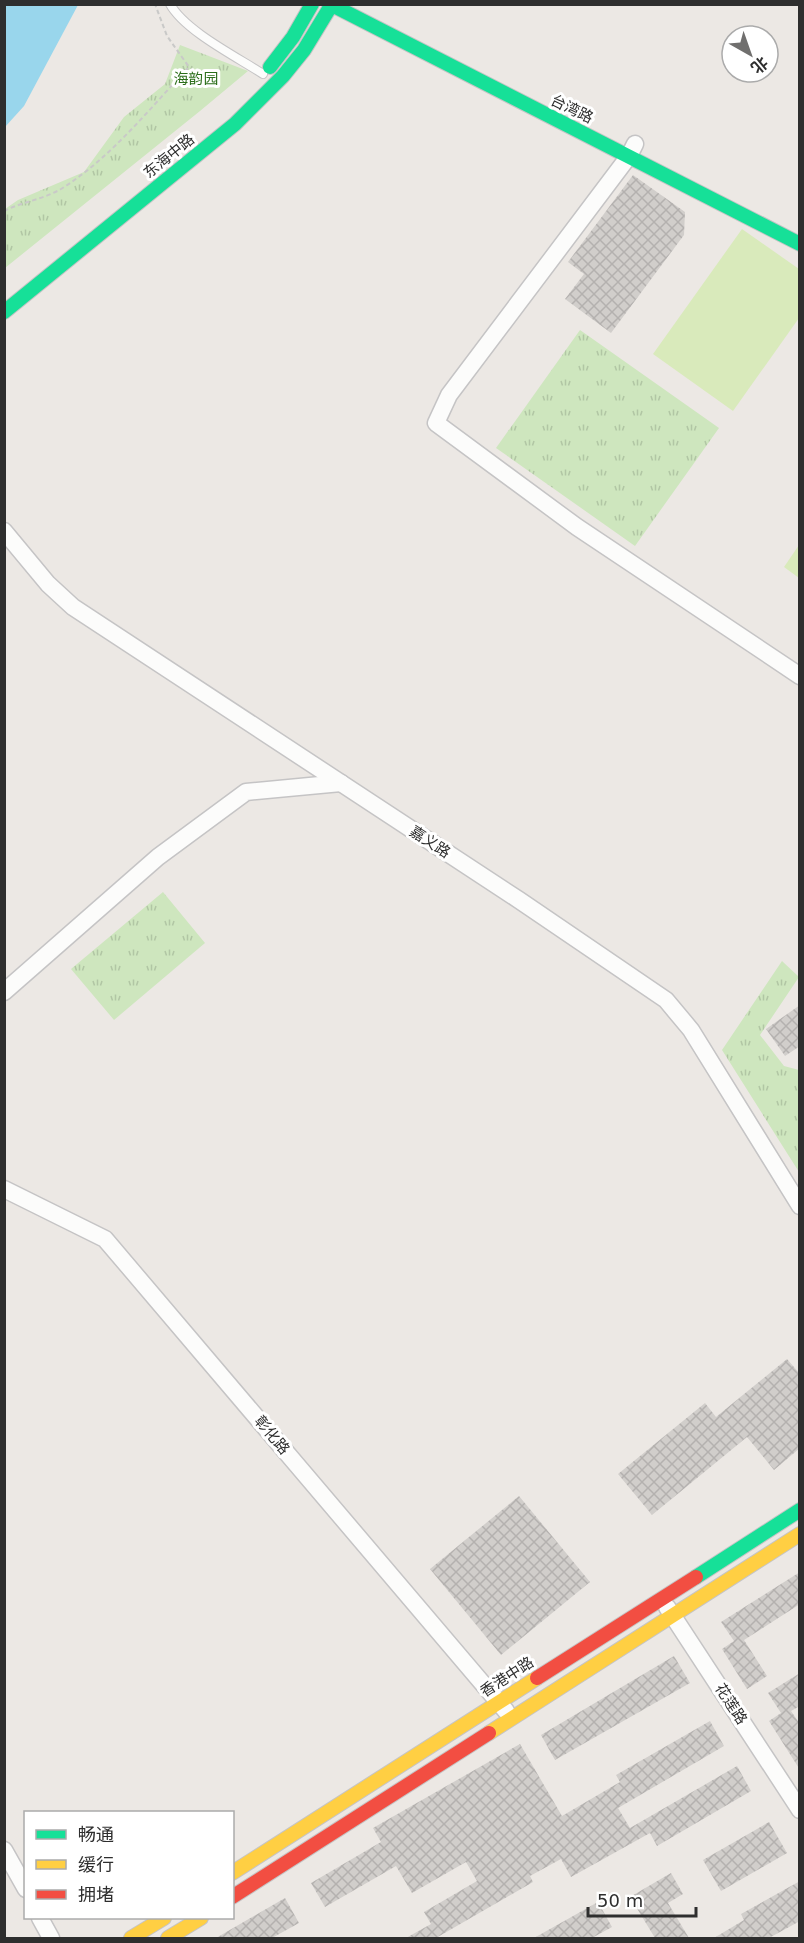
<svg xmlns="http://www.w3.org/2000/svg" width="804" height="1943" viewBox="0 0 804 1943" font-family="'DejaVu Sans','Noto Sans SC',sans-serif">
<defs>
<pattern id="grass-tufts" width="24" height="20" patternUnits="userSpaceOnUse" patternTransform="scale(1.5)"><rect width="24" height="20" fill="#cee6be"/><path d="M3 7l-1-3M5 7V3M7 7l1-3M15 17l-1-3M17 17v-4M19 17l1-3" fill="none" stroke="#b1c6a4"/></pattern>
<pattern id="building-cross-hatch" width="8" height="8" patternUnits="userSpaceOnUse" patternTransform="scale(1.5)"><rect width="8" height="8" fill="#d1cecb"/><path d="M0 0l8 8M0 8l8-8" fill="none" stroke="#b4b1af"/></pattern>
</defs>
<rect width="100%" height="100%" fill="#ece8e4"/>
<g fill="url(#grass-tufts)">
<path d="M180,45L248,71L200,111L5,268V209L18,200L84,172L124,117L165,84Z"/>
<path d="M580,330L719,428L635,546L496,448Z"/>
<path d="M163,892L205,943L114,1020L71,969Z"/>
<path d="M782,961L799,977L760,1035L784,1066L799,1070V1172L722,1050Z"/>
</g>
<g fill="#d9eabb">
<path d="M742,229L799,269V318L733,411L653,354Z"/>
<path d="M799,545V578L784,567Z"/>
</g>
<path fill="#99d6ec" d="M5,4L78,5L24,106L5,127Z"/>
<g fill="url(#building-cross-hatch)">
<path d="M633,175L685,212L684,235L611,333L565,299L584,274L568,262Z"/>
<path d="M800,1005V1046L785,1056L766,1029Z"/>
<path d="M787,1359L800,1374V1448L774,1470L747,1437L652,1515L618,1474L705,1403L716,1417Z"/>
<path d="M519,1496L590,1582L501,1655L430,1569Z"/>
<path d="M800,1572V1604L744,1640L767,1676L747,1689L722,1649L734,1641L721,1622Z"/>
<path d="M674,1656L690,1683L555,1760L541,1735Z"/>
<path d="M800,1673V1706L791,1711L800,1724V1770L769,1721L781,1713L768,1693Z"/>
<path d="M710,1721L724,1746L618,1808L630,1828L737,1766L751,1791L657,1846L650,1833L571,1877L561,1859L530,1876L533,1882L436,1938H406L431,1924L424,1912L477,1881L466,1862L412,1893L396,1866L325,1907L311,1883L381,1842L373,1828L520,1744L562,1816L620,1782L616,1775Z"/>
<path d="M769,1822L787,1853L721,1891L703,1860Z"/>
<path d="M671,1873L683,1894L668,1903L689,1938H655L630,1897Z"/>
<path d="M800,1881V1921L769,1938H714L744,1920L741,1914Z"/>
<path d="M285,1898L299,1923L272,1938H216Z"/>
<path d="M598,1902L612,1927L592,1938H534Z"/>
</g>
<g fill="none" stroke-linecap="round" stroke-linejoin="round">
<g stroke="#c5c4c5" stroke-width="10">
<path id="lane" d="M170,4C185,31 237,57 263,74"/>
</g>
<g stroke="#c5c4c5" stroke-width="19">
<g id="street">
<path d="M635,144L629,156L449,395L436,423L577,527L800,676"/>
<path d="M4,531L48,584L73,607L519,900L666,1000L691,1030L800,1206"/>
<path d="M4,992L158,857L246,792L341,783"/>
<path d="M4,1189L105,1239L506,1711"/>
<path d="M667,1607L800,1810"/>
<path d="M4,1850L26,1889"/>
<path d="M40,1918L51,1938"/>
</g>
</g>
<g stroke="#c5c4c5" stroke-width="16">
<g id="fast">
<path d="M330,4L800,244"/>
<path d="M270,67L293,37L312,4"/>
<path d="M4,312L235,124L283,76L304,50L332,4"/>
<path d="M696,1577L800,1510"/>
</g>
</g>
<g stroke="#c5c4c5" stroke-width="16">
<g id="slow">
<path d="M489,1733L800,1534"/>
<path d="M232,1873L537,1678"/>
<path d="M131,1938L164,1918"/>
<path d="M168,1938L201,1918"/>
</g>
</g>
<g stroke="#c5c4c5" stroke-width="16">
<g id="jam">
<path d="M537,1678L696,1577"/>
<path d="M232,1897L489,1733"/>
</g>
</g>
<path stroke="#c9c9c8" stroke-width="2" stroke-dasharray="4.5 3" stroke-linecap="butt" d="M4,211C22,202 44,199 61,189C111,158 149,109 189,67L167,36L155,4"/>
<use href="#lane" stroke="#fcfcfb" stroke-width="8"/>
<use href="#street" stroke="#fcfcfb" stroke-width="16"/>
<use href="#fast" stroke="#16e098" stroke-width="14"/>
<use href="#slow" stroke="#ffcf43" stroke-width="14"/>
<use href="#jam" stroke="#f24e42" stroke-width="14"/>
</g>
<g text-anchor="middle" dominant-baseline="central" stroke-width="6" stroke-linejoin="round" paint-order="stroke">
<g font-size="15" fill="#2c6e1b" stroke="#fff">
<text x="196" y="79">海韵园</text>
</g>
<g font-size="15" fill="#2e2e2e" stroke="#fff">
<text transform="translate(572 109) rotate(26)">台湾路</text>
<text transform="translate(169 156) rotate(-39)">东海中路</text>
<text transform="translate(430 842) rotate(33)">嘉义路</text>
<text transform="translate(272 1435) rotate(50)">彰化路</text>
<text transform="translate(507 1677) rotate(-33)">香港中路</text>
<text transform="translate(731 1704) rotate(57)">花莲路</text>
</g>
</g>
<rect width="804" height="1943" fill="none" stroke="#2e2e2e" stroke-width="12"/>
<rect x="24" y="1811" width="210" height="108" fill="#ffffff" stroke="#ababab" stroke-width="1.5"/>
<rect x="36" y="1830" width="30" height="9" fill="#16e098" stroke="#ababab" stroke-width="1.5"/>
<text x="78" y="1841" font-size="18" fill="#2e2e2e">畅通</text>
<rect x="36" y="1860" width="30" height="9" fill="#ffcf43" stroke="#ababab" stroke-width="1.5"/>
<text x="78" y="1871" font-size="18" fill="#2e2e2e">缓行</text>
<rect x="36" y="1890" width="30" height="9" fill="#f24e42" stroke="#ababab" stroke-width="1.5"/>
<text x="78" y="1901" font-size="18" fill="#2e2e2e">拥堵</text>
<g transform="translate(750 54) rotate(140)"><circle r="28" fill="#ffffff" stroke="#ababab" stroke-width="1.5"/>
<path d="M0-4.5L10 22L0 15L-10 22Z" fill="#706f6e"/>
<text y="-9" font-size="16" font-weight="bold" text-anchor="middle" fill="#2e2e2e">北</text>
</g>
<path d="M588 1907v9h108v-9" fill="none" stroke="#2e2e2e" stroke-width="3"/>
<text x="597" y="1907" font-size="18" fill="#2e2e2e" stroke="#ffffff" stroke-width="4.5" paint-order="stroke">50 m</text>
</svg>
